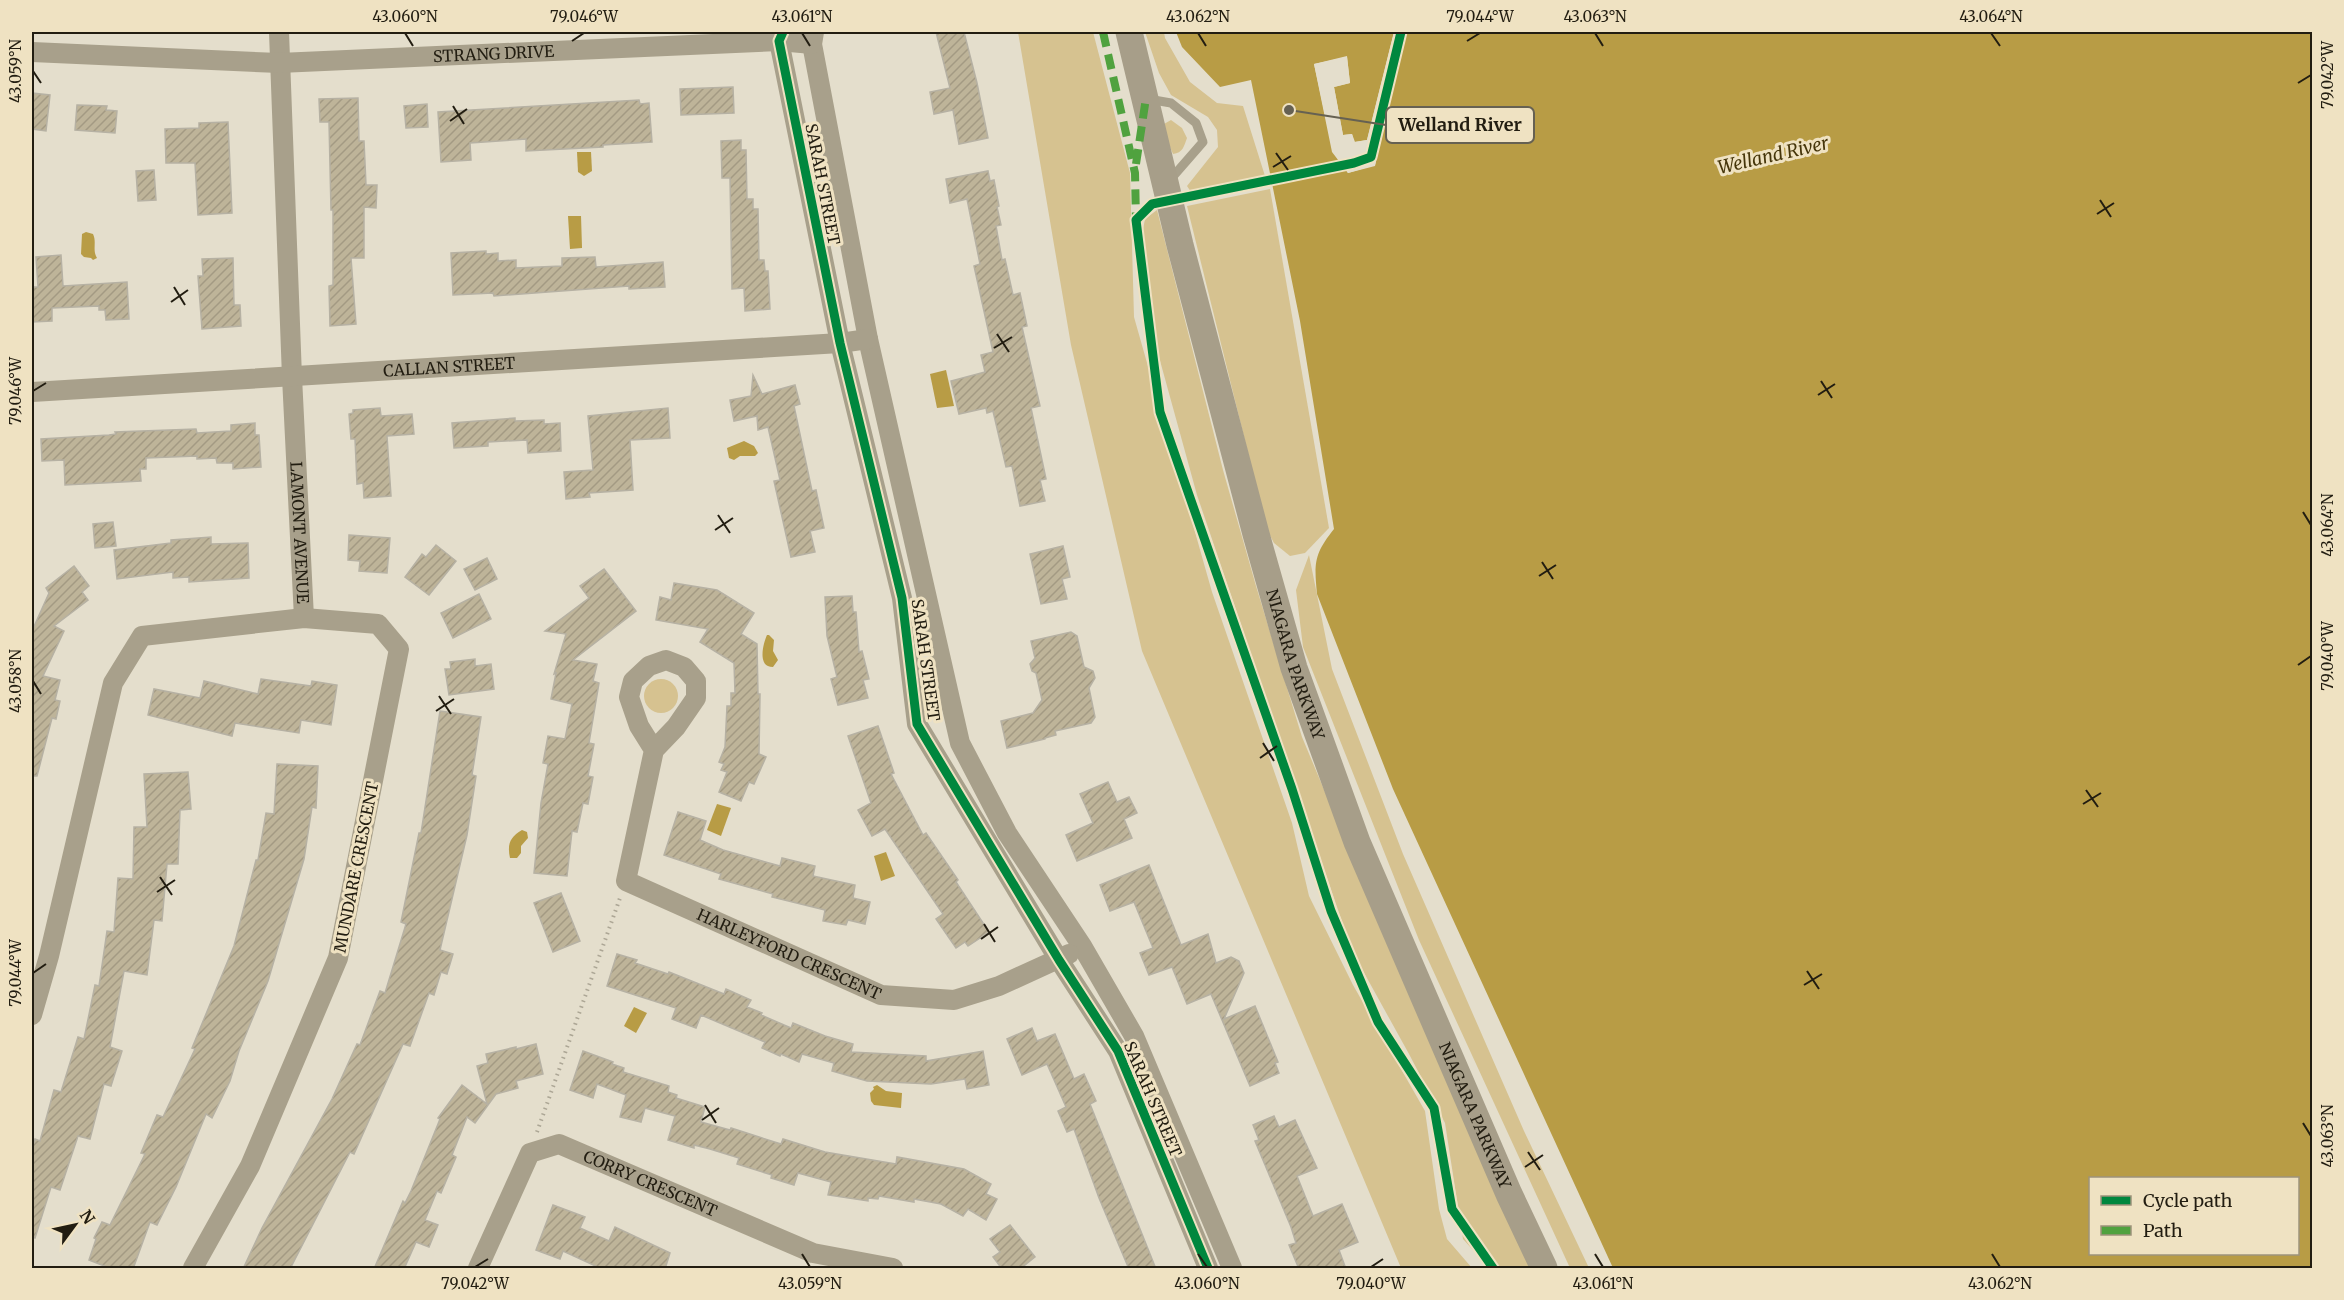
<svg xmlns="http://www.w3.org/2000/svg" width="2344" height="1300" viewBox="0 0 2344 1300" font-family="Merriweather,serif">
<defs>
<pattern id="building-hatch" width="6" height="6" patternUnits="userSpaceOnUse" patternTransform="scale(1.5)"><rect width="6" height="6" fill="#beb499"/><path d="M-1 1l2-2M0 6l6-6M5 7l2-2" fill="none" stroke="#a39a83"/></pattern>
</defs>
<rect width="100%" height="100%" fill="#e4decc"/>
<g fill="#d6c290">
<path d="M1018,32H1093L1130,173L1134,317L1212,592L1292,823L1309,896L1353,985L1425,1111L1439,1209L1447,1239L1472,1268H1401L1142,651L1071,345Z"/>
<path d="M1145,32H1164L1165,38L1190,82L1217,103L1243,106L1265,176L1191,192L1187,186L1218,147L1217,130L1208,117L1171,95L1159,73Z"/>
<path d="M1171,120L1182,128L1187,138C1184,146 1183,153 1173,154L1167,140L1164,124Z"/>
<path d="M1270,189L1329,528L1305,553L1290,556L1274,543L1267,530L1187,206Z"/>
<path d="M1157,210L1223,470L1256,586L1302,737L1386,938L1536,1268H1489L1463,1239L1445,1123L1409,1054L1352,951L1197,495L1159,357L1141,240L1145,219Z"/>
<path d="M1309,555L1332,669L1403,854L1524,1131L1589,1268H1570L1419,940L1303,647L1296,590Z"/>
<circle cx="661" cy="696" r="17"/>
</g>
<g fill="#b89c45" fill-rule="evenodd">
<path d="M1176,32H1394L1367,140L1354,142L1352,134L1343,135L1334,87L1350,83L1347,57L1314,64L1332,152L1348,173L1375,165L1406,32H2312V1268H1613L1393,789L1317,594C1314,563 1314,554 1334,529L1300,321L1251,80L1220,87L1182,47ZM2090,1178H2298V1254H2090Z"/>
<path d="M577,152H591L592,171L584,176L578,172Z"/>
<path d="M568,216H581L582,248L570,249Z"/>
<path d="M86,232L93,234C97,242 92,250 97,258L93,260L91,258L84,257L81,254L82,234Z"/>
<path d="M946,370L954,406L937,408L930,374Z"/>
<path d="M744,441L754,446L758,453L755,456H740L734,460L729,458L727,448Z"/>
<path d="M767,635H769L774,640L773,651L778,660L773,667C757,667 763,644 767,635Z"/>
<path d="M717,804L731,808L721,836L707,830Z"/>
<path d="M522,830L527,832L528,838L521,846V853L517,858H510C507,844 510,837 522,830Z"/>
<path d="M886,852L895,876L881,881L874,856Z"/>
<path d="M634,1007L647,1013L636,1033L624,1026Z"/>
<path d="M877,1085L886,1091L902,1093L901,1108L874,1105L871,1101L870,1093L874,1089L873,1087Z"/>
</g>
<path fill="#e4decc" d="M1394,32H1397L1368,143L1353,145L1350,137L1343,138L1340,136L1331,87L1333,84L1347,81L1344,60L1318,66L1335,150L1349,170L1372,163L1403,32H1406L1375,166L1348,173L1333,152L1314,64L1347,56L1350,83L1334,87L1343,135L1352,134L1355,142L1367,140Z"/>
<g fill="url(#building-hatch)" stroke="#b6b1a3" stroke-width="1.5">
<path d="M936,32H964L977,83L988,138L959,144L953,110L934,114L930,92L950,88Z"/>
<path d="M733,87L734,113L681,115L680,89Z"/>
<path d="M32,93L50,95L46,131L32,129Z"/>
<path d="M358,98L359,141H364L366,185H377L376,208L364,207V258H351L356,324L330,326L329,286L333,285V210H331L329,122H320L319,99Z"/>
<path d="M639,100L640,104L649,103L652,142L603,145V147L526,151V139L470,143L471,160L441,162L438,112Z"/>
<path d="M427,104L428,127L406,128L404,106Z"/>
<path d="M77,105L107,106L106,110L117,111L115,133L75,130Z"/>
<path d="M228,122L232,213L198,215L195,163H166L165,129L199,128V123Z"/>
<path d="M741,140V150H746L747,199H753V209H758L759,260H764L765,271H768L770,309L745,311L744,288L732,289L730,178H722L721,141Z"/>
<path d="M154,170L156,200L138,201L136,171Z"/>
<path d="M988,171L990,181L994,180L999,206L997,207L1001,225L996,226L1002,260L1005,259L1013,295L1020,293L1027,326L1022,327L1040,406L1031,408L1046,479L1040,480L1045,501L1020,506L1012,466L1006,467L993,411L987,413L986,408L959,414L951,381L985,372L981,355L993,352L974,266L980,264L967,199L950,203L946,179Z"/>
<path d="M486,251V254L498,253V261L516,260V268L562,266V258L595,257L596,267L663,262L665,287L629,289V286L494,296L493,293L453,295L451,253Z"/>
<path d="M61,255L63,286L127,282L129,319L106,320L105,310H99V306L52,308V321L32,322V287H38L36,257Z"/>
<path d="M233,258L234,305H240L241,326L202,329L198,276H203L202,259Z"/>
<path d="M753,375L762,394L795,385L800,404L794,406L812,491L816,490L824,528L810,531L815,552L791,557L774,481L780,480L768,427L758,430L757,416L734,421L730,400L751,396Z"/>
<path d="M380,408L381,416L412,414L414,434L387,436L391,496L364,498L363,483L357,484L355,439H351L349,414L353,413V410Z"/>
<path d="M668,408L670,438L630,440L633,490L589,493L590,497L566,499L564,472L593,470L588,416Z"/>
<path d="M515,418V421L544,420V424L560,423L561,451L528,453L527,440L488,442V446L454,448L452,423Z"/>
<path d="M255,423V435H259L261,467L233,469V463H217L216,458L197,459V456L146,458V469H140L141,481L65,485L64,460L42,461L41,439L109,435L116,434L115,432L196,429L197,433L231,431V425Z"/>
<path d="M113,522L116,546L95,548L93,524Z"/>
<path d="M349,535L390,538L387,573L359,571L360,561L348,560Z"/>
<path d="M211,537V544L248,543L249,578L189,582V577L173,578V572L117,579L114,550L171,543V540Z"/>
<path d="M436,545L456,561L429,595L405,577L422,554L426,557Z"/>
<path d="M1063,546L1070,577L1062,579L1067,599L1041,604L1030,554Z"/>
<path d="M487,558L497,579L475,590L464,569Z"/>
<path d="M74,566L89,586L82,592L88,600L54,626L64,631L43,676L60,680L55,700L60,701L56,719L52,718L37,776H32V631L49,593L46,588Z"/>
<path d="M604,569L636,611L573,660L597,664L593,681L599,683L589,743L594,744L588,776L593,777L588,804L583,803L577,832L572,831L567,876L534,873L541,803L548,764L543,763L548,736L565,739L572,704L551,699L556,673L554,674L566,634L545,631L589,598L580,586Z"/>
<path d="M674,583L717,590L754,613L741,634L757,644L758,694H760L759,754L766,757L754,784L749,782L741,801L719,792L727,772L721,770L724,764L719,762L725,747L727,706H731V693H735L734,663L700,642L708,629L656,620L660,597L671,600Z"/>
<path d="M479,594L491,619L453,638L441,613Z"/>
<path d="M852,596L853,612H856L859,652L862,651L869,679L863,680L868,698L838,705L831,679L837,677L827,636L825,597Z"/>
<path d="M1071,632L1077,636L1084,667L1093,671L1095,678L1089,688L1095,717L1091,723L1055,731L1056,735L1045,738V739L1007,748L1001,721L1033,713L1042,700L1036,673L1032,671L1030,664L1035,658L1031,641Z"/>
<path d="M475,659V666L491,664L494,689L449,695L445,669H451L450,662Z"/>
<path d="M261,679L311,686L312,681L337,685L331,725L301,720L299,733L235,723L232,736L148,715L154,689L200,698L204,681L258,694Z"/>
<path d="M440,711L481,717L472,775L476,776L467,835L440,950L453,954L447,974L441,972L434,995L429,993L410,1046L403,1044L354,1154L350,1152L290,1269H243L262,1228L332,1099L357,1044L360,1045L380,991L385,993L406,924L401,922L419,833H421Z"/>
<path d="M878,726L894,773L891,774L923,835L926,833L958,880L956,882L989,932L968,946L965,942L956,948L936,919L943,914L885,829L872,836L858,810L871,803L848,736Z"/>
<path d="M277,764L318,766L316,808L312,807L304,859L268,981L239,1051L230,1081L212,1118L206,1114L176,1187L157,1225L150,1222L133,1269H112L89,1260L96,1239L94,1238L102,1222L110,1225L145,1154L141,1153L157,1115L163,1117L195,1049L192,1048L234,946L256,860H258L266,813L274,814Z"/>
<path d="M188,772L191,809L180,810L178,864H167L162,921L154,920L147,975L124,971L110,1047L122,1051L111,1086L104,1084L90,1139L78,1136L60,1190L51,1187L35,1238L32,1237V1148L35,1139L40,1141L54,1090L61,1092L78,1037L84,1039L95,985L99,986L107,931L114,932L118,878L133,879L134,827H147L144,774Z"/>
<path d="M1108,782L1117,802L1129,797L1137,813L1124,819L1132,838L1077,861L1066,835L1093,823L1080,794Z"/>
<path d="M678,812L706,821L700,840L723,850L780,866L782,858L815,866L813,876L855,885L853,898L870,902L865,924L848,920L846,925L823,921L825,910L772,897L773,894L719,879L721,874L664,855Z"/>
<path d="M1149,865L1181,945L1208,934L1216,963L1231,957L1239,961L1244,973L1224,1019L1255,1006L1278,1062L1275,1063L1279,1073L1250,1086L1211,994L1187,1004L1172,967L1149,975L1140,953L1153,948L1134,902L1110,911L1100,885Z"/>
<path d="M561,893L580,941L553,952L534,903Z"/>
<path d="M617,954L637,960L635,963L668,974L669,972L724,994L726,989L751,1000L747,1007L762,1013L761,1015L791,1028L793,1023L825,1036L853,1044L851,1052L926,1056V1061L983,1051L989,1085L967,1089L965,1079L931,1084L867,1081L832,1071L834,1063L802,1054L799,1062L781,1054L780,1056L762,1048L765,1042L701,1015L696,1028L672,1019L676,1008L607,986Z"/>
<path d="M1032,1028L1037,1041L1055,1034L1074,1079L1084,1074L1096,1101L1090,1104L1156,1269H1129L1099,1198L1074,1129L1067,1132L1058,1111L1066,1107L1047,1064L1022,1075L1007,1039Z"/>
<path d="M536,1044L543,1074L516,1081L518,1088L496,1094L475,1123L467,1117L452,1155L456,1157L441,1193L437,1191L425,1220L438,1225L429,1247L416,1242L404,1269H374L403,1201L405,1203L411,1191L440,1119L438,1118L462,1085L487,1104L477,1066L488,1063L486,1054L516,1047V1049Z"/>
<path d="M583,1051L613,1062L612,1064L624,1068L623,1072L669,1086L668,1092L677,1095L676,1098L705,1107L701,1122L730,1130L731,1128L781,1144L783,1139L825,1152L896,1164L897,1157L964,1169L991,1184L986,1194L997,1199L986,1220L968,1209L963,1216L941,1204L914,1199V1202L879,1196L878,1199L868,1198V1201L828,1195L831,1182L798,1173L794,1185L771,1178L772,1175L737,1164L739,1158L710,1149L694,1145V1148L668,1140L675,1116L645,1108L641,1122L620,1117L626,1095L597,1084L593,1098L570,1090Z"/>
<path d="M1274,1116L1279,1127L1295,1120L1317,1168L1297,1176L1313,1216L1342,1204L1358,1242L1339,1250L1346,1269H1299L1289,1245L1296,1243L1291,1227L1255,1141L1259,1140L1253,1125Z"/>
<path d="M553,1205L585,1217L580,1228L609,1241L615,1227L670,1253L665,1269H602L563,1251L560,1259L536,1250Z"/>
<path d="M1010,1225L1035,1257L1020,1269H1002L993,1257L1000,1252L990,1239Z"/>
</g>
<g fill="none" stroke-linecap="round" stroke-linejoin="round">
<path stroke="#aca695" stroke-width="4" stroke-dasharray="1.5 4.5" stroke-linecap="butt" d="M537,1132L620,898"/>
<path stroke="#a8a08b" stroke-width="9" d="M1148,99L1171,103L1196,123L1203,142L1169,181"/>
<g stroke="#a8a08b" stroke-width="20">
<path id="s1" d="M279,32L292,377L304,618"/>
<path d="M783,32L779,41L840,343L902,598L917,724L1059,960L1118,1051L1208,1268"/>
<path d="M814,32L812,44L868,339L960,743L1007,833L1082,946L1134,1036L1232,1268"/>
<path id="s2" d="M32,52L279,63L779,41L812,44"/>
<path id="s3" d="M32,392L840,343L868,339"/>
<path id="s4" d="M654,750L639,726L629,697L633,681L649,666L666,660L684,667L696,681V698L676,727L654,750L626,881L881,995L954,1000L999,986L1069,954"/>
<path d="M32,1015L49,956L113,683L142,636L304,618L378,624L399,649L338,958L250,1166L193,1268"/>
<path id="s5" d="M478,1268L530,1153L559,1144L813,1253L893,1268"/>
</g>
<path stroke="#a79e89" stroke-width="27" id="s6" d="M1129,32L1180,245L1256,534L1294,668L1357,842L1509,1194L1544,1268"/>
<g stroke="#50a23f" stroke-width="8" stroke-dasharray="15 8" stroke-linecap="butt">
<path d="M1103,32L1135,173L1136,220"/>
<path d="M1136,164L1146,98"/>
</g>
<g stroke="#efe2c2" stroke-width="13">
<g id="cycleway">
<path d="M783,32L779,41L840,343L902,598L917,724L1059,960L1118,1051L1208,1268"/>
<path d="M1401,32L1371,157L1354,163L1152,204L1136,220L1160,412L1292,789L1331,911L1378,1022L1434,1108L1452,1209L1493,1268"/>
</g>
</g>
<use href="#cycleway" stroke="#00873e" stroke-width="9"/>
</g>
<path fill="none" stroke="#221d11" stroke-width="2" d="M405,33L413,46M802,33L810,46M1198,33L1206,46M1595,33L1603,46M1991,33L2000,46M572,41L584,33M1467,41L1480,33M33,71L41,83M2298,83L2311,75M453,106L464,124M450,121L467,109M1276,153L1288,170M1273,167L1291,156M2100,200L2111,217M2097,214L2114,203M174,287L185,305M171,302L188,290M997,334L1009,352M994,348L1012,337M1821,381L1832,398M33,391L46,383M1818,395L1835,384M2303,512L2311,525M718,515L730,533M715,530L733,518M1542,562L1553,579M1539,576L1556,565M2298,665L2311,656M33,681L41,694M439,696L451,714M436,711L454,699M1263,743L1274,761M1260,758L1277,746M2086,790L2098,807M2083,804L2101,793M160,877L172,895M157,892L175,880M984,924L995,942M981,939L998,927M1807,971L1819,989M33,973L46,964M1804,985L1822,974M705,1105L716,1123M702,1120L719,1108M2303,1123L2311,1136M1528,1152L1540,1170M1525,1167L1543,1155M802,1254L810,1267M1198,1254L1207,1267M1595,1254L1603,1267M1992,1254L2000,1267M475,1267L488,1259M1371,1267L1383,1259"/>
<g text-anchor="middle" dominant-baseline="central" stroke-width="6" stroke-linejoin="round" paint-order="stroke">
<g font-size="16" fill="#221d11" stroke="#efe2c2">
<text stroke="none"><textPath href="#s2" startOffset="462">STRANG DRIVE</textPath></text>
<text transform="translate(823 184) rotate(79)">SARAH STREET</text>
<text stroke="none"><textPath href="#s3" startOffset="418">CALLAN STREET</textPath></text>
<text stroke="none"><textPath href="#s1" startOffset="501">LAMONT AVENUE</textPath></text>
<text transform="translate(926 660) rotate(82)">SARAH STREET</text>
<text stroke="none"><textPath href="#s6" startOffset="654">NIAGARA PARKWAY</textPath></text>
<text transform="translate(356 867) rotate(-79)">MUNDARE CRESCENT</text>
<text stroke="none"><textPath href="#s4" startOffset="550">HARLEYFORD CRESCENT</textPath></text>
<text transform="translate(1153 1099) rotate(67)">SARAH STREET</text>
<text stroke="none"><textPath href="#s6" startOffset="1140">NIAGARA PARKWAY</textPath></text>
<text stroke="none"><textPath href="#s5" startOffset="256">CORRY CRESCENT</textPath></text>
</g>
<g font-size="18" font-style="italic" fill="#45350a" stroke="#efe2c2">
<text transform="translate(1773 155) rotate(-13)">Welland River</text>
</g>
</g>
<path fill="none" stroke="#666152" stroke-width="2" d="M1289 110L1386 125"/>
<circle fill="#666152" stroke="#efe2c2" stroke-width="2" cx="1289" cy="110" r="6"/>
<rect fill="#efe2c2" stroke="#666152" stroke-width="2" x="1386" y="107" width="148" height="36" rx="6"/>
<g font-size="18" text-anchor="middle" font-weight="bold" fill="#221d11">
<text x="1460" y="131">Welland River</text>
</g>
<rect width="2344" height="1300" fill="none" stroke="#efe2c2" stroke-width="66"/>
<rect x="2089" y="1177" width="210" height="78" fill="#efe2c2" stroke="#9d937b" stroke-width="1.5"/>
<rect x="2101" y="1196" width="30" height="9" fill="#00873e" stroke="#9d937b" stroke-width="1.5"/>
<text x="2143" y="1207" font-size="18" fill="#221d11">Cycle path</text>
<rect x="2101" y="1226" width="30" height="9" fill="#50a23f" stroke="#9d937b" stroke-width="1.5"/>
<text x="2143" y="1237" font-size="18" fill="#221d11">Path</text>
<g transform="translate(75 1225) rotate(57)" stroke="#efe2c2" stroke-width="4.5" paint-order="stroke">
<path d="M0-4.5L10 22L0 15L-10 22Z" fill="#221d11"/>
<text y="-9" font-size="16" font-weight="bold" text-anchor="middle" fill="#221d11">N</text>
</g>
<rect x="33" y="33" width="2278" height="1234" fill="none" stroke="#221d11" stroke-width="2"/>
<g font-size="15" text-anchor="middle" fill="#221d11">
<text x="405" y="22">43.060°N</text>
<text x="584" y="22">79.046°W</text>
<text x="802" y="22">43.061°N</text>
<text x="1198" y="22">43.062°N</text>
<text x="1480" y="22">79.044°W</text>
<text x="1595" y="22">43.063°N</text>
<text x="1991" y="22">43.064°N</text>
<text transform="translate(16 71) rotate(-90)" y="5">43.059°N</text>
<text transform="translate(2328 75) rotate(-90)" y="5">79.042°W</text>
<text transform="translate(16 391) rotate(-90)" y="5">79.046°W</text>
<text transform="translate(2328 525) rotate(-90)" y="5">43.064°N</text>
<text transform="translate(2328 656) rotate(-90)" y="5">79.040°W</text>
<text transform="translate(16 681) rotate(-90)" y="5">43.058°N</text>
<text transform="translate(16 973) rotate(-90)" y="5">79.044°W</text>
<text transform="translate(2328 1136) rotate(-90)" y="5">43.063°N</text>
<text x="475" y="1289">79.042°W</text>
<text x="810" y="1289">43.059°N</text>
<text x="1207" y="1289">43.060°N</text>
<text x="1371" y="1289">79.040°W</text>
<text x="1603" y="1289">43.061°N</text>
<text x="2000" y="1289">43.062°N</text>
</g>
</svg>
